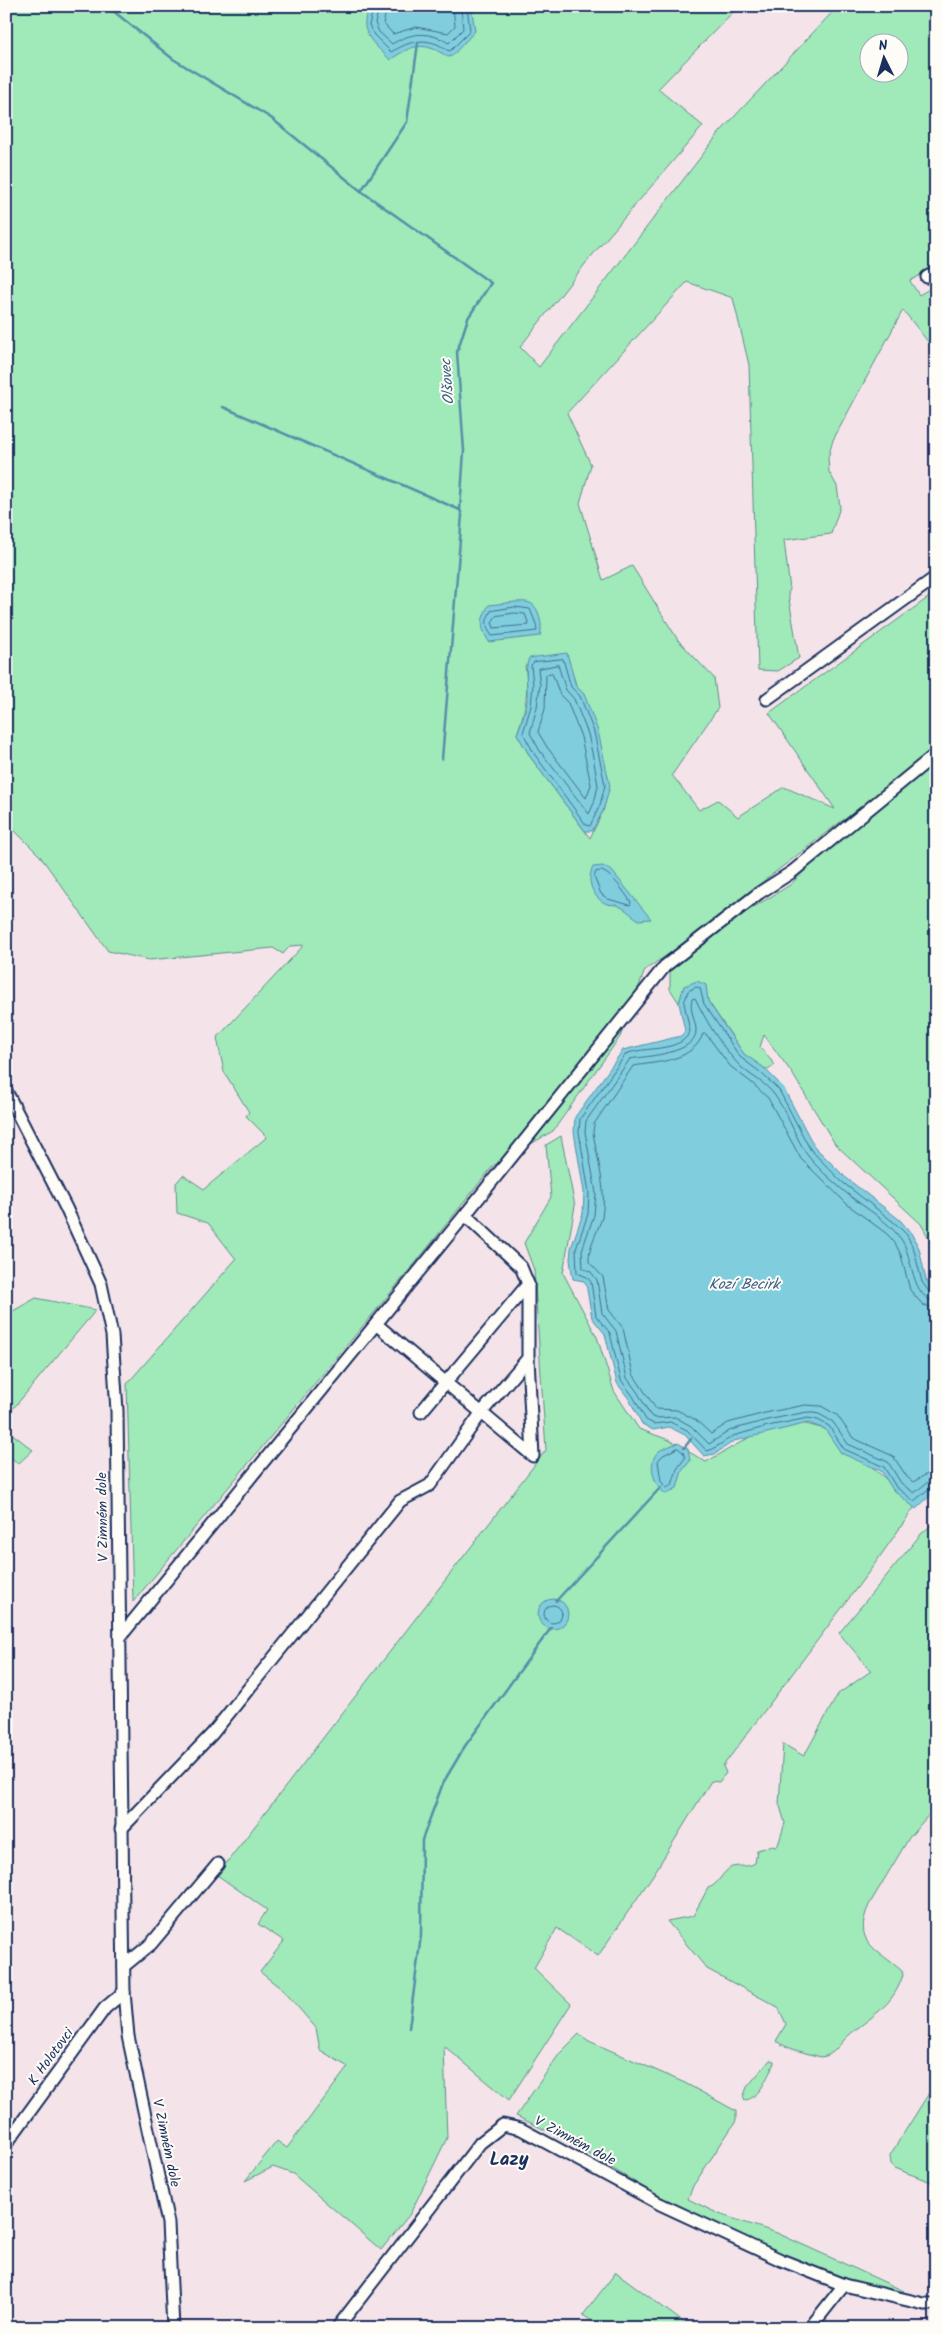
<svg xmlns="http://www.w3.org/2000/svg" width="942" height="2334" viewBox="0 0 942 2334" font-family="Kalam,sans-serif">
<rect width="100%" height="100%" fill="#f4e4e9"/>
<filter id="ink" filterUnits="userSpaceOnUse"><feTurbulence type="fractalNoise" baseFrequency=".02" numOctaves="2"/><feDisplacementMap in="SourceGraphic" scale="10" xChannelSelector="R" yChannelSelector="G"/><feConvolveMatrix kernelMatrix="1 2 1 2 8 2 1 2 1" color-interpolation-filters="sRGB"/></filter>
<g filter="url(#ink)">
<g fill="#a0e9b8" stroke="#5e8c8b" fill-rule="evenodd">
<path d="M6,6H739L658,89L703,126L589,259L520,347L539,367L720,132L838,6H936V266L910,281L919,295L936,285V352L903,310L833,440L828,458L829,472L837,486L840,507L831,534L784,540L790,590L788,593L799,658L778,671L758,670L749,365L733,298L687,282L567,413L591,465L580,503L603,580L632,566L678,640L714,678L718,708L672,775L699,810L718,800L738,817L784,787L835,809L769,713L936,592V1251L921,1224L835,1144L792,1073L764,1035L760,1047L775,1065L768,1070L750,1060L744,1054L708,1001L705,985L684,986L679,1003L670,989V966L718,929L790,885L849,828L843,820L670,953L645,970L620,1037L553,1131L493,1166L417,1261L133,1602L127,1384L236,1259L208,1223L177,1213L176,1183L183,1175L204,1189L267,1137L246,1116L249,1112L224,1072L217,1038L304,945L290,946L283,954L273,948L149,960L108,951L40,856L12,828L6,819ZM870,42H900V72H870ZM525,665L574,678L607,796L603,811L590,838L531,758L517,734C526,708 529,692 525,665Z"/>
<path d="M561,1136L575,1206L563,1273L597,1337L614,1391L639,1429L669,1440L706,1462L764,1429L802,1423L829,1430L916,1505L874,1565L723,1766L726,1773L719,1782L711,1781L653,1875L598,1956L557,1928L534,1968L571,2004L509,2100L444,2046L447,2138L410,2214L381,2250L293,2174L273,2167L245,2181L277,2141L287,2148L348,2067L320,2050L316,2028L283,1990L260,1972L284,1941L258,1924L267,1910L217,1875L546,1450L534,1270L524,1243L551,1197L546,1145Z"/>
<path d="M36,1298L96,1310L6,1417V1315Z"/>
<path d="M6,1429L33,1450L18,1464L6,1452Z"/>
<path d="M936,1521V1806L909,1838L869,1905C852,1943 876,1948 902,1971L903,1975C893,2007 871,2016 848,2036C840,2043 834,2056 821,2057C809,2054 785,2048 776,2041L786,2024L778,2007L707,1969L667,1921L693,1916L708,1888C719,1885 722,1871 732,1867C740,1865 747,1868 755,1863L757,1850L772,1846L776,1847L778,1845L785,1823L779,1803L783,1744L804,1756L838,1694L871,1671L839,1633L921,1534Z"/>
<path d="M579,2034L589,2041L685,2083L736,2111V2121L693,2186L688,2199L719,2214L777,2233L904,2291L895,2294L838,2279L751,2242L664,2200L566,2140L516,2116L560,2053Z"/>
<path d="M770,2060L774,2061V2063C768,2075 760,2099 745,2100L743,2098L747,2087Z"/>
<path d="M936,2082V2184L894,2168L891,2164L890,2155Z"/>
<path d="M616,2272L691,2328H602L583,2315Z"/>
</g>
<g fill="#7fcddd" stroke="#578eaa">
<path d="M370,6H471L475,31L452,56L448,57C424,41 413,44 390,60C373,42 356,32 370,6Z"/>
<path d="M514,602C519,602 526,601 530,603C540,607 543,627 540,636L489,642C480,627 480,620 489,605Z"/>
<path d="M567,653L576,686L584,694L598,731L610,786L603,811L592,831H585L531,758L517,734C521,724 525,713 527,702C528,689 524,668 529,658Z"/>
<path d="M603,866L612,871L651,919L639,920C632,916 626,909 619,906C615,904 611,905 607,904C592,898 586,880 593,867Z"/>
<path d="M697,981L706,985L708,1001L721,1021L744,1054L763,1067L783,1087L814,1146L845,1177L900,1220L911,1233L919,1248L926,1280L936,1291V1490L916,1509L893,1490L881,1471L841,1453L825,1429L808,1423L734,1441L715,1454L704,1456L685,1435L669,1427L653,1430L642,1424L629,1399L617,1383L605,1334L592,1318L586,1284L584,1281L573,1279L570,1260L571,1248L583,1213L584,1192L574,1132L575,1117L623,1050L681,1036L685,1031L679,1003L684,986Z"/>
<path d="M678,1443L688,1449L690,1461L682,1471L677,1488L666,1494C654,1487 646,1462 659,1451C664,1448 672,1445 678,1443Z"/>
<circle cx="553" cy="1614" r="15"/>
</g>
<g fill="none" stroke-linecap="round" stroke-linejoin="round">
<g stroke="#436e91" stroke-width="1">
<path d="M374,6L369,25L374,35L391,52C406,44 418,37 437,44C442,46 445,50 450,51L470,31L467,6"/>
<path d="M380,6L375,23L379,32L392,44C407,35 421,31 439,38C443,39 446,42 449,43L463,29L461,6"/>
<path d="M388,6L383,23L393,34L416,27L448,33L455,26L453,6"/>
<path d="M515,607L530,609L536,624L537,631L492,636C485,626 485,621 491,611Z"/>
<path d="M515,613L525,614L529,625L494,628L492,622L496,616Z"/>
<path d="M563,659L571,687L580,696L594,732L605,785L600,805L590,826L586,825L535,755L523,733L531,706L533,685L531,665L534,662Z"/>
<path d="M558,665L566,690L574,699L588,734L594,762L598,786L594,803L589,814L540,751L530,733L537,707L540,685L538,669Z"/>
<path d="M552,673L560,695L568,703L581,737L591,785L586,798L547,747L538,732L545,709L546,675Z"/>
<path d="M602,871C615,877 623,891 631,902L630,905L608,899L601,894L594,877L596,872Z"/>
<path d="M936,1295L930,1293L922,1282L914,1250L907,1235L896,1224L841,1181L810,1149L779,1090L760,1072L740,1057L704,1004L700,988L696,987L688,991L684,1003L690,1031C682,1053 644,1046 626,1054L580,1119L579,1132L589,1192L588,1214L576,1249L577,1273L587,1277L591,1282L596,1316L610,1333L621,1380L633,1396L646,1420L654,1424L670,1422L687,1430L707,1451L713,1449L733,1436L768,1426L808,1418L818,1420L829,1426L844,1449L884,1467L896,1487L914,1501L931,1487L936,1486"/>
<path d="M936,1301C911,1300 913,1255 901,1239C885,1217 857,1204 837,1185C827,1176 810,1161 804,1150C793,1131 786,1110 773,1093C764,1082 751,1076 741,1067C722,1048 706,1021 695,998L692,999C689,1009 695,1019 696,1029C698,1054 646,1056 630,1059L586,1121L585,1132L596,1193L594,1215L582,1250L583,1268L591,1272L597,1280L602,1313L616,1331L627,1378L638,1393L650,1415L655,1418L675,1417L691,1426L709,1444L731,1430L767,1420L807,1412L819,1414L833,1422L848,1444L888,1462L901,1483L914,1493L929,1481L936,1480"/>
<path d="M936,1308L923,1305L910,1290L901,1255L895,1243L887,1234L848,1205L801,1159L768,1098L752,1083L730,1066L706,1034H703C693,1061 658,1062 633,1066L594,1124L593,1132C597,1159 607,1189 602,1217C598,1232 588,1246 589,1262L603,1277L609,1310L623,1328L633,1374L656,1409L677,1410L696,1420L711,1434L728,1423L765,1413L805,1405L821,1406L837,1415L853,1438L893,1456L907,1477L913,1482L927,1474L936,1473"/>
<path d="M678,1448L683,1452L685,1458L677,1469L672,1485L666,1488L661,1481L658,1461L662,1456Z"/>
<circle cx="553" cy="1614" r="9"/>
</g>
<g stroke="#578eaa" stroke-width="2.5">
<path d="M107,6L173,59L271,118L361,191"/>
<path d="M418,43L407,122L361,191L491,283L468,318L457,352L464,451L460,510L462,515L442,759"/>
<path d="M223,407L460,510"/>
<path d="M684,1448L691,1439"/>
<path d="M556,1601L661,1487"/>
<path d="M409,2028L421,1935L422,1840L443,1783L465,1746L551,1628"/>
</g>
<g stroke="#1b2f5e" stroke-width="15">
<g id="minor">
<path d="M927,277L936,272"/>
<path d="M767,699L936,577"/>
<path d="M6,1091L66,1208L101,1284L112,1335L117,1411L124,1992L128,2036L168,2223L173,2328"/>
<path d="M376,1324L533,1456L528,1358"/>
<path d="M421,1412L528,1284"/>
<path d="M120,1637L465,1215L665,966L759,893L792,872L936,754"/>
<path d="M121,1829L212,1734L400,1501L430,1485L482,1412L528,1358V1284L521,1267L465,1215"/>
<path d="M124,1966L151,1944L218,1864"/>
<path d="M6,2144L105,2008L124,1992"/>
<path d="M337,2328L480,2143L503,2125L521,2129L660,2204L781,2260L844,2285L924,2304H936"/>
<path d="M810,2328L844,2285"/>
</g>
</g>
<use href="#minor" stroke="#fdfcf7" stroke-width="11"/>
</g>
</g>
<g text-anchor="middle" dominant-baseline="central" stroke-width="4" stroke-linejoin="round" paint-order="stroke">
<g font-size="14" fill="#1b2f5e" stroke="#fdfcf7">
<text transform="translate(103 1517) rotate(-91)">V Zimném dole</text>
<text transform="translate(51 2057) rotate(-54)">K Holotovci</text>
<text transform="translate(575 2141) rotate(28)">V Zimném dole</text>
<text transform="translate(166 2143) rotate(78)">V Zimném dole</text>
</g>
<g font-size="15" font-style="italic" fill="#395e84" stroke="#fdfcf7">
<text transform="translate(448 382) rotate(-94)">Olšovec</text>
<text x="744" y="1285">Kozí Becirk</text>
</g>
<g font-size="19" font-weight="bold" fill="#1b2f5e" stroke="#fdfcf7">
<text x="509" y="2160">Lazy</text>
</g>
</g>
<rect width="942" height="2334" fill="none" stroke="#fdfcf7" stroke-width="25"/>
<rect x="12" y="12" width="917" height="2309" fill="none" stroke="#1b2f5e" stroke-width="2" filter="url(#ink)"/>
<g transform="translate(884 58) rotate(355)"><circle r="24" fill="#fdfcf7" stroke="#a3aaba"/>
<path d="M0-4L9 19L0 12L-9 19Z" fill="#1b2f5e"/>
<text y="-8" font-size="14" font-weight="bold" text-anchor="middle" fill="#1b2f5e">N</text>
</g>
</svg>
